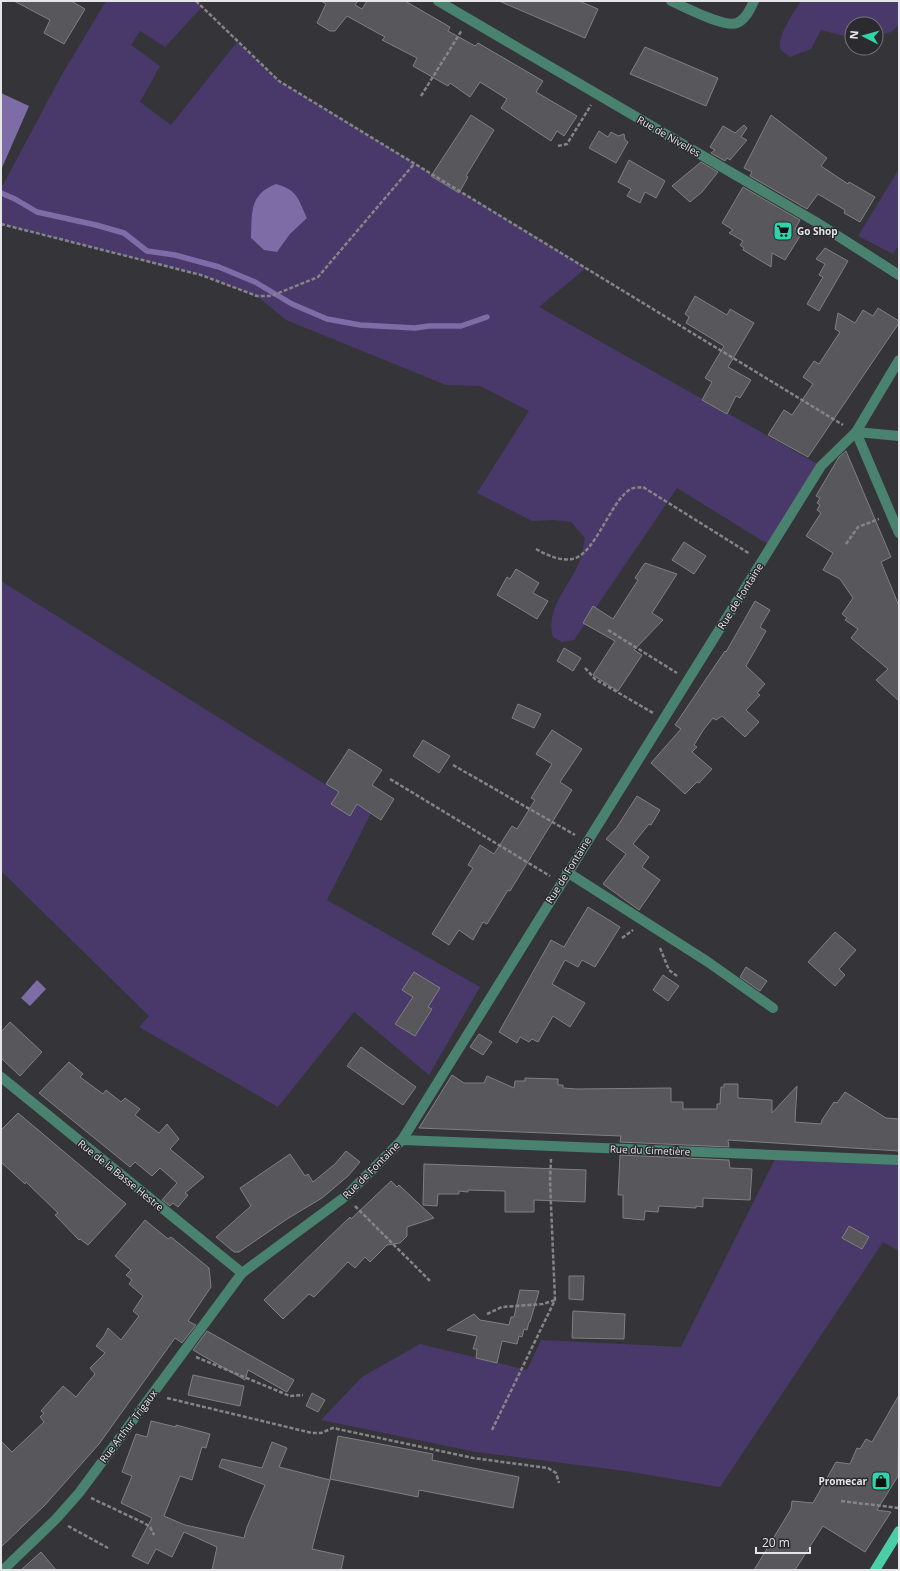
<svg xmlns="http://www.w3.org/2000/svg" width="900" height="1571" viewBox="0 0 900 1571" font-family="'Open Sans',sans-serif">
<rect width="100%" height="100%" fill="#353438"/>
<g fill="#49396b" fill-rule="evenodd">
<path d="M106,1H196L202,7L165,47L140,31L131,45L160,66L140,102L171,125L237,42L279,81L586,268L539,307L821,466L771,546L677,488L574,640L562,642L553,637C545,607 570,587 580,560C583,554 583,545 585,538L571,522L554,520L532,521L477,493L529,411L480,386L446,385L286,320L257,296L201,275L1,224V185H3L60,78ZM297,197L307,218L290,234L277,252Z"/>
<path d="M801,1H899V25L891,32L876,36V24H852V38L821,30L811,49L790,57C788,55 784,53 782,51C773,41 795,11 801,1Z"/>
<path d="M899,169V245L893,254L858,236Z"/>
<path d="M1,581L371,813L327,900L480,987L429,1075L354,1012L278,1107L139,1027L149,1016L1,871Z"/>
<path d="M777,1155L899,1160V1251L883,1242L720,1487L625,1471L476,1452L321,1420L362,1377L420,1344L527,1370L541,1340L681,1347Z"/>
</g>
<g fill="#7e6ca7">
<path d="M1,93L29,106L1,170Z"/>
<path d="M276,184C298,190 298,199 307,218L290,234L277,252L264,250L251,238C252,212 249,195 276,184Z"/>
<path d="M37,980L46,989L30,1006L21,998Z"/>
</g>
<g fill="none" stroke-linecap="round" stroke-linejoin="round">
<path stroke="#7e6ca7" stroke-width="5.5" d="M1,193L15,199L37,212L96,225L124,233L147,251L175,255L219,267L255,282L292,304L327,319L360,325L415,328L429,326H461L487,317"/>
</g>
<g fill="#58575b" stroke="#807f83">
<path d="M14,1H71L85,9L64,44L44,33L50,20Z"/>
<path d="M321,1H358L355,5L362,9L367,1H405L450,27L448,31L475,46L478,43L543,81L536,92L577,116L564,136L557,131L551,141L501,108L507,99L480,82L470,97L450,83L448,86L413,66L417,58L382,40L385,37L347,16L335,31H330L317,23L326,4Z"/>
<path d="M499,1H579L598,9L585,38Z"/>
<path d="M645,47L718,78L706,106L630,74Z"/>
<path d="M471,115L494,130L466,176L468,177L459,193L431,176Z"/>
<path d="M771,115L827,158L821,166L848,184L849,182L875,197L860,222L844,213L845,210L818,194L807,209L750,176L752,172L744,168Z"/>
<path d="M744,125L747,128L741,137L747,140L730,160L727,158L725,161L711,153L715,150L710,147L723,126L735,133Z"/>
<path d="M599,131L608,137L611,132L618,136L624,134L625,140L628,142L616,163L589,148Z"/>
<path d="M629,160L665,181L656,198L645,192L640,203L627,196L631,189L618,182Z"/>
<path d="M701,162L718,172L702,192L690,202L672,186Z"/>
<path d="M743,187L800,220L795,229L802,233L785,260L772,253L771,267L743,250L744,248L740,245L743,241L729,233L733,230L722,223Z"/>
<path d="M825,248L848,261L819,311L807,304L823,277L819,275L825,264L816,259Z"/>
<path d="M695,296L727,315L730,309L754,323L728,367L751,380L740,398L736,396L727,414L702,400L712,382L705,378L724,346L686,323L689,317L685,314Z"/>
<path d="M878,308L899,321V323L808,457L768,435L784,410L792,415L813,384L803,377L814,361L819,364L840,332L835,329L838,313L855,323L863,310L873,316Z"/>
<path d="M846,451L891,557L881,562L899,606V701L876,680L888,669L851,638L858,629L845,620L847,618L842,614L853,598L840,579L823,570L833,553L806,536L821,513L817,510L820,505L817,503L820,498L816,496L839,457Z"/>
<path d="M684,542L706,556L694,574L672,560Z"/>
<path d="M645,563L677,574L652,613L663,620L634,650L642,655L618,691L593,675L615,641L583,623L593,606L613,619L638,580L635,578Z"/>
<path d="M516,569L539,583L533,593L548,601L537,619L497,595L507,577L510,579Z"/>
<path d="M755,601L770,610L760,627L766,631L746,666L765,684L757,693L760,695L746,710L759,722L745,737L722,716L716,720L713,718L704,729L694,745L697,747L692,752L712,769L699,783L697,782L685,794L651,763L681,729L675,725L725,651L726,652Z"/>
<path d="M564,648L581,658L573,671L557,661Z"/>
<path d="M518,704L541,714L534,728L512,718Z"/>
<path d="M552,730L582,749L560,782L572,790L510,891L508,890L487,924L483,922L473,940L459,930L449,945L432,934L473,868L468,865L480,845L494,854L512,826L517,829L535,800L531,798L552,764L536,754Z"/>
<path d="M423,740L450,756L439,773L413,756Z"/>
<path d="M349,749L382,770L372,785L394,799L381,820L357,804L350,816L331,804L339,792L326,784Z"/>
<path d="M637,796L660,810L651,825L649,824L633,844L649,857L642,867L660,880L639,910L603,884L626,854L606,839L617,827Z"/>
<path d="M588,907L620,927L595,967L582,960L578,967L565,960L552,984L585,1003L570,1027L553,1016L538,1042L532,1039L529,1042L520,1037L517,1043L499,1032L551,940L564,947Z"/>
<path d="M835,932L856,950L839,969L845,975L835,986L808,962Z"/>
<path d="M746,967L767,981L760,991L740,977Z"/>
<path d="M414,972L440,988L428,1007L432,1009L415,1036L395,1024L413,997L402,990Z"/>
<path d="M663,975L679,986L668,1001L653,990Z"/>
<path d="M10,1022L42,1052L20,1076L1,1058V1032Z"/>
<path d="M479,1034L492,1042L483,1055L470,1047Z"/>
<path d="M361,1047L416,1087L403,1105L347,1066Z"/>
<path d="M69,1062L83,1074L80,1077L103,1094L106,1090L121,1102L125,1098L140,1109L135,1115L159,1133L167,1124L179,1139L170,1149L204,1177L185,1193L188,1195L178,1207L173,1203L170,1206L162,1200L177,1183L160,1168L152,1176L135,1162L130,1167L39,1093Z"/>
<path d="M452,1075L464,1083H484L487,1076L514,1088L515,1081H525V1078L558,1079V1085H563V1088L577,1089L671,1088V1102H683V1109H717V1104H720L721,1087H724V1084H738V1098L772,1100V1113L797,1086L795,1122L821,1124L822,1120L834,1102L837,1103L845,1092L886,1118L899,1119V1151L728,1140L729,1147L620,1142L621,1136L419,1128Z"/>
<path d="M18,1113L126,1204L88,1245L80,1239L79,1240L55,1215L58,1213L26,1182L25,1184L1,1162V1130Z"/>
<path d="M346,1151L360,1162L348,1176L322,1198L287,1219L239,1252H234L216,1237L251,1206L240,1188L290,1154L305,1176L308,1174L313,1182L335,1164Z"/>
<path d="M620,1155L729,1160L730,1168L752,1169L750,1200L703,1198V1207L696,1206V1208L659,1206L658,1212L645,1211L644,1220L623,1218V1195H618Z"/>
<path d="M424,1164L586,1170L585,1202L534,1200V1212H505V1191L468,1190V1192L459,1191V1194H438L437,1206L423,1205Z"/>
<path d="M391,1181L397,1187L399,1185L434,1218L407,1227V1236L400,1243L387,1245L370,1262L365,1257L355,1268L348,1262L314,1297L309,1294L283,1319L264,1300L350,1217L351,1219Z"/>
<path d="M145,1220L168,1239L171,1237L209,1268L211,1287L188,1321L196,1325L182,1343L175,1338L99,1444L45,1505L1,1547V1441L12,1452L44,1422L40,1417L44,1413L41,1411L63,1386L76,1397L95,1374L90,1368L105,1353L96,1346L104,1336L108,1328L121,1340L139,1316L133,1311L143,1296L129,1284L132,1280L126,1275L131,1270L115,1256Z"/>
<path d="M849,1226L869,1237L862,1249L842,1238Z"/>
<path d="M569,1276H584L583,1300L569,1299Z"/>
<path d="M520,1290L539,1291L530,1322H529L527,1330L524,1329L522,1337L519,1336L517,1344L502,1341L497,1363L476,1358L477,1349H473L477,1336L447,1330L474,1314L480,1320L509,1325L511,1317H514Z"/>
<path d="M573,1311L625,1314L624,1339L572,1338Z"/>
<path d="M207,1331L294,1380L287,1392L248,1370L245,1380L193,1350Z"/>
<path d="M193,1375L244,1386L240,1406L188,1395Z"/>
<path d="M312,1393L325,1400L318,1412L306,1406Z"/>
<path d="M899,1395L898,1476L877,1510L891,1512L865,1552L823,1526L795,1570H754L791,1509L792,1501L813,1503L836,1462L850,1464L857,1448L860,1449L866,1439L872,1442Z"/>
<path d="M151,1421L176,1427V1425L210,1434L206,1448L202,1447L192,1480L180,1476L164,1516L185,1525L244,1538L247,1527L265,1485L219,1467L222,1459L262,1468L272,1442L287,1448L279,1467L330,1480L312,1549L344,1556L341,1570H212L217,1547L184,1532L172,1557L156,1549L148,1564L132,1556L152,1518L121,1503L132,1476L122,1472L136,1434L147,1437Z"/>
<path d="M338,1436L433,1454L432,1460L519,1477L513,1508L419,1490L418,1497L330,1479Z"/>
<path d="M41,1552L56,1570H21Z"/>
</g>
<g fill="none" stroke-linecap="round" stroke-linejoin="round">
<g stroke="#858487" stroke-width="2.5" stroke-dasharray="4 2" stroke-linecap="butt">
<path d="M196,1L279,81L843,425"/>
<path d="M421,96L462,30"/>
<path d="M558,146L567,144L591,105"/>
<path d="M1,224L201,275L257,296H271L318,277L414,164"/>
<path d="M846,544L858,527L879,519"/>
<path d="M536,549C547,555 559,561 572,559C595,556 611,499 631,489C634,487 639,488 643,487L750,554"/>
<path d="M608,630L677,673"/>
<path d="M585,668L595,679L653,713"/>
<path d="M453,765L575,835"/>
<path d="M390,779L550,876"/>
<path d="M622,938L633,930"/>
<path d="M660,948L669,970L677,976"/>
<path d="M355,1206L431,1282"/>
<path d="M487,1314L502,1307L543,1304L555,1300"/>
<path d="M196,1357L290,1396L303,1395"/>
<path d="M167,1398L312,1433H321L333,1428L473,1458L548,1468L556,1473L559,1483"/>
<path d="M492,1430L555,1300L550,1181L551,1159"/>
<path d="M91,1498L144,1523L150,1527L154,1535"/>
<path d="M841,1501L899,1508"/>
<path d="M68,1526L108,1548"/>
</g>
<g stroke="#49826f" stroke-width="10">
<path d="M438,1L816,222L899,275"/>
<path d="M671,1C685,7 724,28 737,23C746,19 750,9 754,1"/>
<path d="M856,432L899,533"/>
<path d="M856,432L899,436"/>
<path d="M567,872L708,962L773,1008"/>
<path d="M1,1077L242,1273"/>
<path d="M402,1140L899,1160"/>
<path d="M3,1570L56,1519L79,1493L242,1273L346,1196L402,1140L821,466L856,432L899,360"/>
</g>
<path stroke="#4bcea8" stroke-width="10" d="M875,1570L899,1531"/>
</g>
<defs>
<g id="supermarket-square" transform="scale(1)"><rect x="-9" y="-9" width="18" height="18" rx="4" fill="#30d4aa" stroke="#2b2a2e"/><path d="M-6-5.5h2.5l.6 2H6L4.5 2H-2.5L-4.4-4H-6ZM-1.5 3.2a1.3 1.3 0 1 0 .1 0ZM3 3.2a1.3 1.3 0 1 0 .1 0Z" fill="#111"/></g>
<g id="shop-square" transform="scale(1)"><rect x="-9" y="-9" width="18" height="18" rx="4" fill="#30d4aa" stroke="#2b2a2e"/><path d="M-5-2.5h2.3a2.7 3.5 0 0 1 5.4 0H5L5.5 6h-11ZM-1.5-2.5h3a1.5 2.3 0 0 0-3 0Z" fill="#111"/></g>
</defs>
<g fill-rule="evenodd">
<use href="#supermarket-square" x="783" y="231"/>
<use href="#shop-square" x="881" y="1481"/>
</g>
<g text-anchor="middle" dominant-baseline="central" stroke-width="3" stroke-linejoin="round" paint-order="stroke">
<g font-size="10" fill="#e6e5e7" stroke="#2b2a2e">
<text transform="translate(669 136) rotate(30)">Rue de Nivelles</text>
<text transform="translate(740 596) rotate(-58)">Rue de Fontaine</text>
<text transform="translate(568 870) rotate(-58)">Rue de Fontaine</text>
<text transform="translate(650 1150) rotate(2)">Rue du Cimetière</text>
<text transform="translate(371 1170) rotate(-45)">Rue de Fontaine</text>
<text transform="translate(121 1175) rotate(39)">Rue de la Basse Hestre</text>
<text transform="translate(128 1426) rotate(-53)">Rue Arthur Trigaux</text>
</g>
<g font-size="10" font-weight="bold" fill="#e6e5e7" stroke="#2b2a2e" text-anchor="start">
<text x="797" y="231">Go Shop</text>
<text x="867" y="1481" text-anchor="end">Promecar</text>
</g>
</g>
<rect width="900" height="1571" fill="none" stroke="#e6e5e7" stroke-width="4"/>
<g transform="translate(864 36) rotate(276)"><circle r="19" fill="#2b2a2e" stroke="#767578"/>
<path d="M0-3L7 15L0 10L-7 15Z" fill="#30d4aa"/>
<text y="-6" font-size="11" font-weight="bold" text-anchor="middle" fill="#e6e5e7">N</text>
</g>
<path d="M756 1547v6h54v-6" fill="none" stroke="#e6e5e7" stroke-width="2"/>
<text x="762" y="1547" font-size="12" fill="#e6e5e7" stroke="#2b2a2e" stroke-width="3" paint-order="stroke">20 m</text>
</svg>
